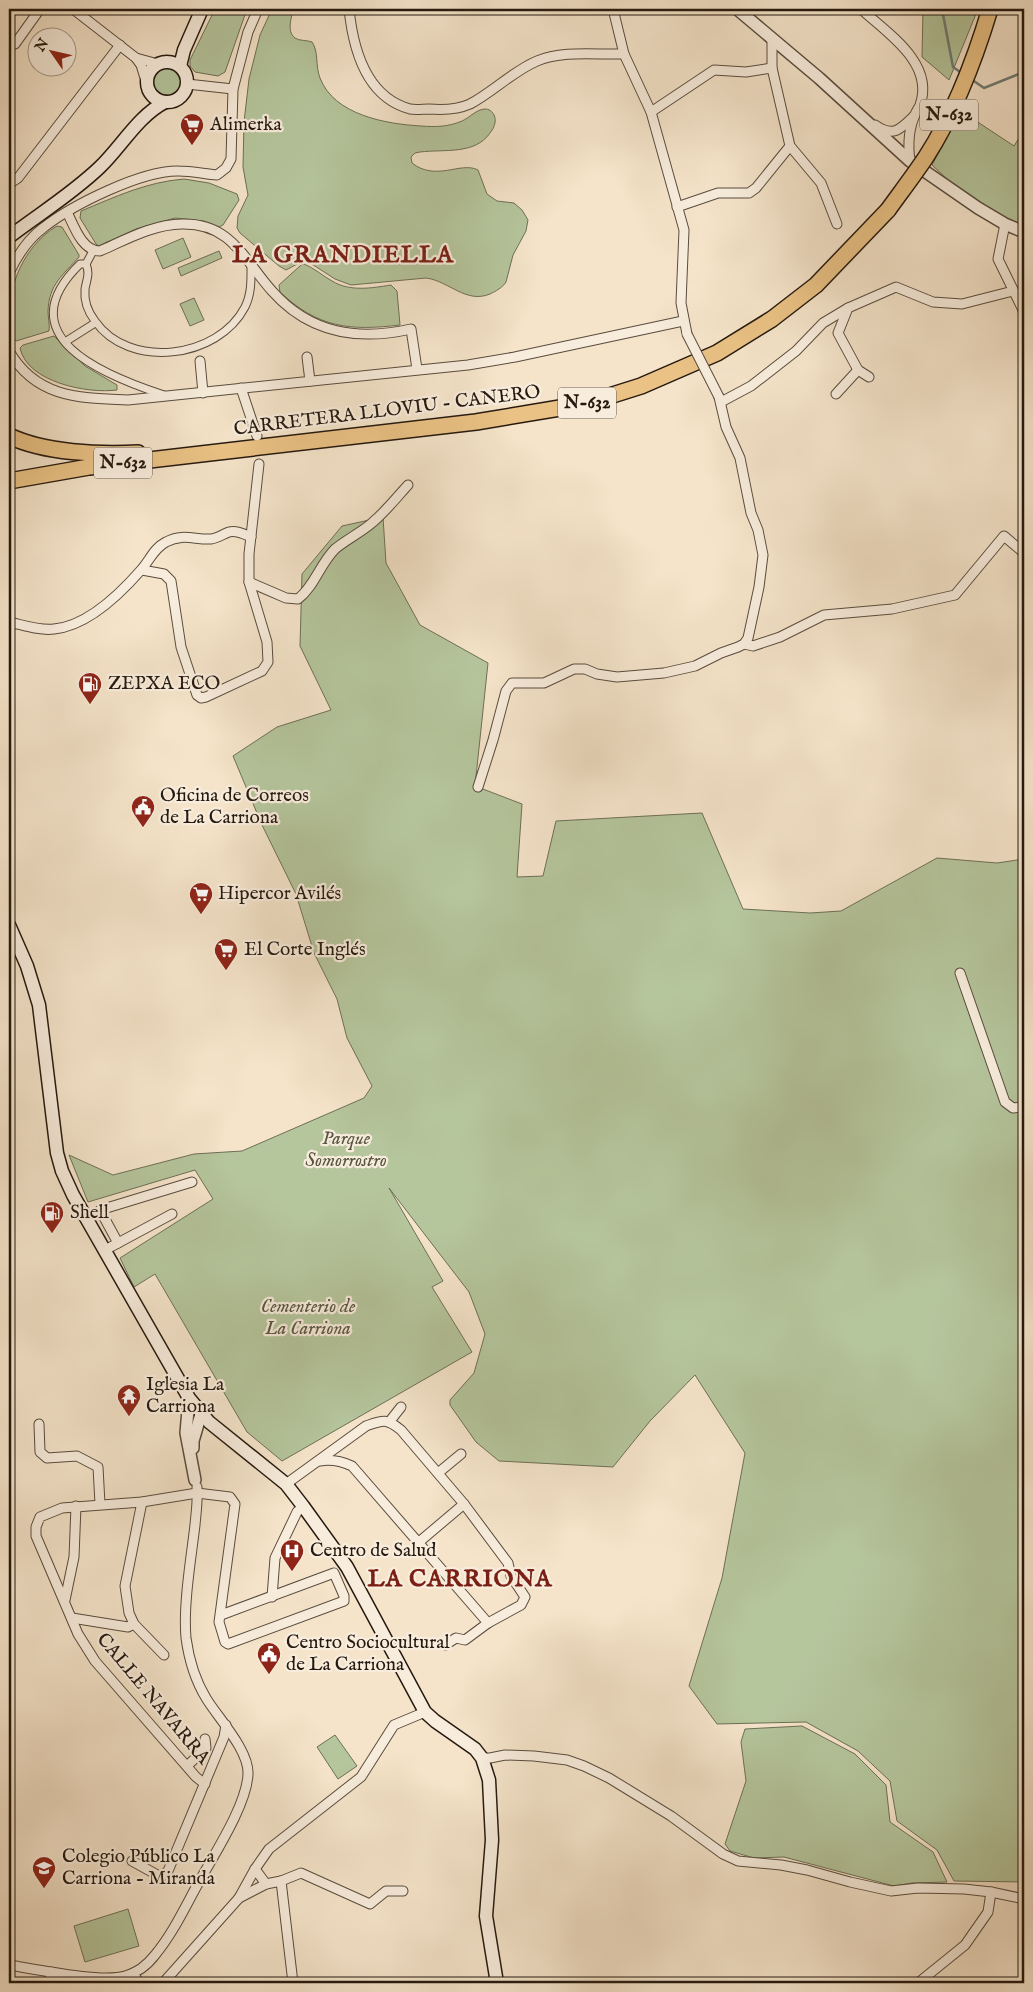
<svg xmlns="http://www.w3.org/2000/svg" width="1033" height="1992" viewBox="0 0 1033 1992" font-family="'IM FELL English',serif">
<rect width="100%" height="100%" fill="#f5e4ca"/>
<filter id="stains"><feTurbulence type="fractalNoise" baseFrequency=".004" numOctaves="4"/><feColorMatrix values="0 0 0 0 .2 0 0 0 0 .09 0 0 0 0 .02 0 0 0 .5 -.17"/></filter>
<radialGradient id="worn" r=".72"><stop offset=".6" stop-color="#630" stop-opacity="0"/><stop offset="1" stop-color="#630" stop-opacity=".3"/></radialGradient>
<g fill="#b5c59c" stroke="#6d6f56">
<path d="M215,9H247L225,72L218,76L195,72L190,66V60Z"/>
<path d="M272,9H293C292,17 286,31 295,38C299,41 307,40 312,42C319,52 315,65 320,78C334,115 386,124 421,126C436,127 448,127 462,121C469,118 477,109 485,109C489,109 492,111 494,115C497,121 494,128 490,133C475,155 444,149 420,152L415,153L411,157L412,163C436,182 461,161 478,170L487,194L497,201L514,203L522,210L528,220L526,231L513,255L506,282C502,288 496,291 490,294C466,304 449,281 426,278L351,285L335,279L307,261L301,262L286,270L279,266L240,233L237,228L238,216L248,195L243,167L244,122L249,79L260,35Z"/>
<path d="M923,9H978L949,80L922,57Z"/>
<circle cx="166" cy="82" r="15"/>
<path d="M961,111L1014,146L1024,130V226L978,208L932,165Z"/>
<path d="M184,179L209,183L237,194L239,200L223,225L219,227L204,221L175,218L136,229L99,246L96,244L80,218L81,211C115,197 146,182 184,179Z"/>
<path d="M57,226L62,227L79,255V257C63,275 49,284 48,311C48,318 50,324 49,331L16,341L13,338C1,298 21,247 57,226Z"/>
<path d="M183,238L191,257L163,269L155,250Z"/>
<path d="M219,251L222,258L181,276L178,268Z"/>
<path d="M304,264C314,268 323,276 332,281C350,292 372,288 391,285L397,291L400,325C350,331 318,328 280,292L279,285L301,265Z"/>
<path d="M194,298L204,320L190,326L180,304Z"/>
<path d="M54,336L85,366L117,385V390C87,394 27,382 20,348L23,345Z"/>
<path d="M383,517L386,563L420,625L488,663L475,786L522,804L517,877L543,876L556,821L702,813L743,909L810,913L841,911L937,858L997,863L1024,859V1882L954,1881L937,1850L897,1821L890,1781L858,1751L806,1722L717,1724L689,1686L722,1578L745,1453L695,1375L650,1421L613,1467L499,1461L476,1442L450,1405V1400L474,1373L485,1334L469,1292L389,1188L443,1281L432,1287L472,1352L282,1461L247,1432L155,1274L134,1287L120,1258L213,1199L195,1170L88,1202L69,1155L113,1175L194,1154L242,1151L364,1098L372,1086L347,1038L337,999L314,953L296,894L262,825L233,756L277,727L331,710L300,646L302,574L342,526Z"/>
<path d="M802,1726L855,1754L886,1785L890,1822L933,1852L947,1882L912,1883L894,1886L784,1857L754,1858L730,1851L725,1844L746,1781L741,1742L745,1729Z"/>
<path d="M335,1735L357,1766L338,1779L317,1747Z"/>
<path d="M128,1909L139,1946L85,1962L74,1926Z"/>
</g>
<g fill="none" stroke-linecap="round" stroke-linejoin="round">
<g stroke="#6d7c77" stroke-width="2.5">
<path d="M942,9L953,67L963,74"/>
<path d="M971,79L984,88L1024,72"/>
</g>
<g stroke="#594c3e" stroke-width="9">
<g id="pedestrian">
<path d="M86,264L93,251"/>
<path d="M65,342L95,323"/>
<path d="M164,395C103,375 6,336 80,264H86C90,274 87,278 85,289C84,300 88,312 95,321C129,370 218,359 245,307C252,293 251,278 251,263"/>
</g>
</g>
<g stroke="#594c3e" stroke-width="11">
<g id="minor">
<path d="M73,9L136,58L158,64"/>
<path d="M349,9C353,48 366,97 410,109C416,110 423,109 429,109C442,110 459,109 470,104C493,92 513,71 537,61C563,50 596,55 624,54"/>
<path d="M613,9L624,54L651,112L684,230L681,303L687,334"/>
<path d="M861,9C887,33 935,63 920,105C919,108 916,111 915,115C908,130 908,146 910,161"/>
<path d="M772,39V68L790,146L821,183L837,224"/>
<path d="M15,44L40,9"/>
<path d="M136,58L141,65L146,81"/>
<path d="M187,84L233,89"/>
<path d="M651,112L714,70L746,72L772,68"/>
<path d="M875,125C893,138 901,129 914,116"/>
<path d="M9,184L18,178L120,45"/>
<path d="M677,207L718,193H749L756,188L790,146"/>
<path d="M67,212C74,226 82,251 100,251C125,240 154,224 182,224C232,223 244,260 272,291C310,334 358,341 411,329L417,369"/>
<path d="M1005,224L998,259L1024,312"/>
<path d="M9,273C17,256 28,239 43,228C72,205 142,170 179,171C192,171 205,174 217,175L226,168L231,159L233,89L248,32L258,9"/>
<path d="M9,351C36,398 79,398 128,400L468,365L515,357L683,321"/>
<path d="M307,357L310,381"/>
<path d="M200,361L203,393"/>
<path d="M869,377L858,370L838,333L848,308L896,287L933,302L962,304L1013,291"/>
<path d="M241,388L257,436"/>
<path d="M836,394L858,370"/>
<path d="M721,402L751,386L796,351L823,323L848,308"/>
<path d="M142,570L164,574L171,581L181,647L197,695L201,698L206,697L262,671L268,662L267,642L249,582V554L259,464"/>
<path d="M249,582L286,598L298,599C314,587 320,564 335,549C347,539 362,532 373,522C386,511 397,497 408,485"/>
<path d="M9,622C23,625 40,631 54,629C87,626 120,594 141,570C150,560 154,548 166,542C183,533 195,540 211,539C218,538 223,534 229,532C236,530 244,534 251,537"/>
<path d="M744,644L753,646L780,637L824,615L892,609L955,595L1004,536L1024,553"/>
<path d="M478,787L493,740L506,691L512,683H544L574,669H585L597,674L617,677L664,673L695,666L721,653L738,647L744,644L748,638L759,587L763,555L758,530L751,513L740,458L726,427L719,397"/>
<path d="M960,973L1005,1102L1013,1108L1024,1107"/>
<path d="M118,1243L100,1210L192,1182"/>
<path d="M105,1250L172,1214"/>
<path d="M390,1421L401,1407"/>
<path d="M39,1424L40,1452L47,1458L77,1456L98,1467L100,1504"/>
<path d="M320,1461C332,1459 341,1461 352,1466L488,1623"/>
<path d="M438,1473L461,1454"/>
<path d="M286,1484L366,1426C383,1420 386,1418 401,1430L464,1504L508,1563L511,1576L525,1597L521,1605L488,1623L465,1640L456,1638L445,1645"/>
<path d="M419,1542L464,1504"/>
<path d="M272,1597L275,1558L297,1512L303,1506"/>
<path d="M65,1600L74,1557L76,1506"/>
<path d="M72,1618L128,1627L134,1624L129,1613L125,1586L142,1502"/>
<path d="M134,1624L164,1655"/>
<path d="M482,1758H490L505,1755L534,1756L567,1760L584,1766L609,1778L671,1816L723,1854L738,1861L781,1865L807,1870L850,1882L891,1891L918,1888L964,1889L991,1892"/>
<path d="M187,1766L206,1748L205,1739"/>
<path d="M205,1784L196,1777L95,1661L78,1634L36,1536V1527L40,1517L62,1508L142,1502L197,1493L230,1497L235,1504L219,1622L225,1642L228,1644L344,1601V1596L334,1573L221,1615"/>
<path d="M132,1861L161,1877L168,1871L224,1737L226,1725"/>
<path d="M281,1881L301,1873L370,1904L386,1891H403"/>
<path d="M266,1884L255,1869L269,1849L361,1777L394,1725L425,1712"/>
<path d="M239,1898L255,1869"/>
<path d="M9,1965C35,1969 101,1983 125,1976C137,1973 148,1964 155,1955C174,1932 186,1905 200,1880C215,1853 247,1804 248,1774C249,1750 218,1718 206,1698C195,1680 189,1660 186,1638C183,1605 191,1559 195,1525C196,1513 198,1500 197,1487"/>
<path d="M133,1973L139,1983"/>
<path d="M49,1983L52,1972"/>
<path d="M163,1983L239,1898L266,1884L281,1881L293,1983"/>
<path d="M918,1983L965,1945L988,1912L991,1892L1024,1899"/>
</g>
</g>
<g stroke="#594c3e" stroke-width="14">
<g id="tertiary">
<path d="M737,9L819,78L910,161L978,208L1005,224L1024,232"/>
<path d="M189,1398L186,1433L195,1480"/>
<path d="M193,1448V1441L201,1414"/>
</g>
</g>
<g stroke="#25190f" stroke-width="15">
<g id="secondary">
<circle cx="167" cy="82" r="20"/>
<path d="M180,66L184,50L202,9"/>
<path d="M9,237C39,214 72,194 100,167C121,147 138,116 165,102"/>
<path d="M9,925L27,966L39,1005L57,1153L62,1171L73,1195L189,1398L209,1422L286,1484L303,1506L347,1567L425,1712L435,1721L475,1749L482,1758L489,1780L492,1840L486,1916L497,1983"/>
</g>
</g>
<g stroke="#25190f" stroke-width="18">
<g id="trunk">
<path d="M9,436C45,453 99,455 138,453"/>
<path d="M9,481L89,467L476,422L584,404L641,386L717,353L772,319L816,285L888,210"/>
</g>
</g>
<use href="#pedestrian" stroke="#f8eddd" stroke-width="7"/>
<use href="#minor" stroke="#f8eddd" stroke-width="9"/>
<use href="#tertiary" stroke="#f8eddd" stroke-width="11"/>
<use href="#secondary" stroke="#f8eddd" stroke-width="12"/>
<use href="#trunk" stroke="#eac285" stroke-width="15"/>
<g stroke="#594c3e" stroke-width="11" stroke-linecap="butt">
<path id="minor-bridge" d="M687,334L719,397"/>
</g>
<g stroke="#25190f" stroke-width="18" stroke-linecap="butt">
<path id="trunk-bridge" d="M888,210C901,192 914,175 926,157C955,112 975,59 990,9"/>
</g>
<use href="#minor-bridge" stroke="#f8eddd" stroke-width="9"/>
<use href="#trunk-bridge" stroke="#eac285" stroke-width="15"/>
</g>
<defs>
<g id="supermarket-pin" transform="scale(1.25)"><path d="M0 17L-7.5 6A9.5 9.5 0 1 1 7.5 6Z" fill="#8f2418" stroke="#f8eddd"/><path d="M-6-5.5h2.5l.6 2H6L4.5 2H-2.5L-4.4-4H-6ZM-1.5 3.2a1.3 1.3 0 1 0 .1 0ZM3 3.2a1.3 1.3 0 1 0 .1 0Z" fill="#fff"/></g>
<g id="fuel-pin" transform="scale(1.25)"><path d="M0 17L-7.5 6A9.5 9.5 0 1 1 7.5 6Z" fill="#8f2418" stroke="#f8eddd"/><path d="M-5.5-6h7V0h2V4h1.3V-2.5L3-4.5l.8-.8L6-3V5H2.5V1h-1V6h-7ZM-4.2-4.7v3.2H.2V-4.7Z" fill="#fff"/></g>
<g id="civic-pin" transform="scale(1.25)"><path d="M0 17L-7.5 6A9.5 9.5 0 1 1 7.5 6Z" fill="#8f2418" stroke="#f8eddd"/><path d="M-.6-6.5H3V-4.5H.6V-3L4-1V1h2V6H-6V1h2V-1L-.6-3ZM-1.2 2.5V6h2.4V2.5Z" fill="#fff"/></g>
<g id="temple-pin" transform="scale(1.25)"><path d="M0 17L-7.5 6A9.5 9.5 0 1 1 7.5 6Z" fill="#8f2418" stroke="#f8eddd"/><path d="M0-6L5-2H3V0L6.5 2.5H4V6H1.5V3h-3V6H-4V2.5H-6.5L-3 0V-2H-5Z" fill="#fff"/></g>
<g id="hospital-pin" transform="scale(1.25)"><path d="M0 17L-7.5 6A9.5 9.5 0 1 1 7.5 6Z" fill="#8f2418" stroke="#f8eddd"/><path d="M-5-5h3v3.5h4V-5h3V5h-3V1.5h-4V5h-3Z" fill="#fff"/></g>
<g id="school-pin" transform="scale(1.25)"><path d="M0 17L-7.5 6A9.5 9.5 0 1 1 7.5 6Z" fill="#8f2418" stroke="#f8eddd"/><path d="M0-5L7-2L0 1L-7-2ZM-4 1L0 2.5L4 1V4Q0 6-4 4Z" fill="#fff"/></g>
</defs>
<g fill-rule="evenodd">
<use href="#supermarket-pin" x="192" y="125"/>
<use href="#fuel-pin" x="90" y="684"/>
<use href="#civic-pin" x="143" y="807"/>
<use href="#supermarket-pin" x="201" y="894"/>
<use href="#supermarket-pin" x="226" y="950"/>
<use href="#fuel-pin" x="52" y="1213"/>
<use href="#temple-pin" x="129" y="1396"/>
<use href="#hospital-pin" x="292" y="1551"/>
<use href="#civic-pin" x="269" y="1654"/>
<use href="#school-pin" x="44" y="1868"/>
</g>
<g text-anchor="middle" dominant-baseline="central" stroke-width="4.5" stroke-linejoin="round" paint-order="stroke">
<g fill="#f8eddd" stroke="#64594d" stroke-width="1">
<rect x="920" y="99.5" width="58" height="31" rx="4"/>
<rect x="558" y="387.5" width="58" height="31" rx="4"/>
<rect x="94" y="447.5" width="58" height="31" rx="4"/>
</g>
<g font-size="18" font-weight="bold" fill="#25190f">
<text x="949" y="115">N-632</text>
<text x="587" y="403">N-632</text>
<text x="123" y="463">N-632</text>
</g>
<g font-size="19" fill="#25190f" stroke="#f8eddd" text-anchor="start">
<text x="210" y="125">Alimerka</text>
<text x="108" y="684">ZEPXA ECO</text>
<text x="160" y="796">Oficina de Correos<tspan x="160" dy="22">de La Carriona</tspan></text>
<text x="218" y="894">Hipercor Avilés</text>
<text x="244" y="950">El Corte Inglés</text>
<text x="70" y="1213">Shell</text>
<text x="146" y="1385">Iglesia La<tspan x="146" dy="22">Carriona</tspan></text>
<text x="310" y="1551">Centro de Salud</text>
<text x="286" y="1643">Centro Sociocultural<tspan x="286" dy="22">de La Carriona</tspan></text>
<text x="62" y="1857">Colegio Público La<tspan x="62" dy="22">Carriona - Miranda</tspan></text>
</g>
<g font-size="19" fill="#25190f" stroke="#f8eddd">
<text transform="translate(387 411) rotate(-7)">CARRETERA LLOVIU - CANERO</text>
<text transform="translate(153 1699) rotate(50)">CALLE NAVARRA</text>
</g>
<g font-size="19" font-style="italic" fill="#575540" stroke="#f8eddd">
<text x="346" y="1139">Parque<tspan x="346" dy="22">Somorrostro</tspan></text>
<text x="308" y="1307">Cementerio de<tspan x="308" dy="22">La Carriona</tspan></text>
</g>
<g font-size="24" font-weight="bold" letter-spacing="1" fill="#7a1f14" stroke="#f8eddd">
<text x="343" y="255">LA GRANDIELLA</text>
<text x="460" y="1579">LA CARRIONA</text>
</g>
</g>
<rect width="1033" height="1992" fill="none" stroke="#f5e4ca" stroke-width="30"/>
<rect x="10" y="10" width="1013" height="1972" fill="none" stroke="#25190f" stroke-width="2.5"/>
<rect x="15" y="15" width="1003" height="1962" fill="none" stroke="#25190f"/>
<g transform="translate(52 52) rotate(304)"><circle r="24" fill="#f8eddd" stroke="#a4988b"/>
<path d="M0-4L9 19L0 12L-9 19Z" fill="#8f2418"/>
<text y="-8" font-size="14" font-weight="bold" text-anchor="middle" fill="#25190f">N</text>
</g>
<rect width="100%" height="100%" filter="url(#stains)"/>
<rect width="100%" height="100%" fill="url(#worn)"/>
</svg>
